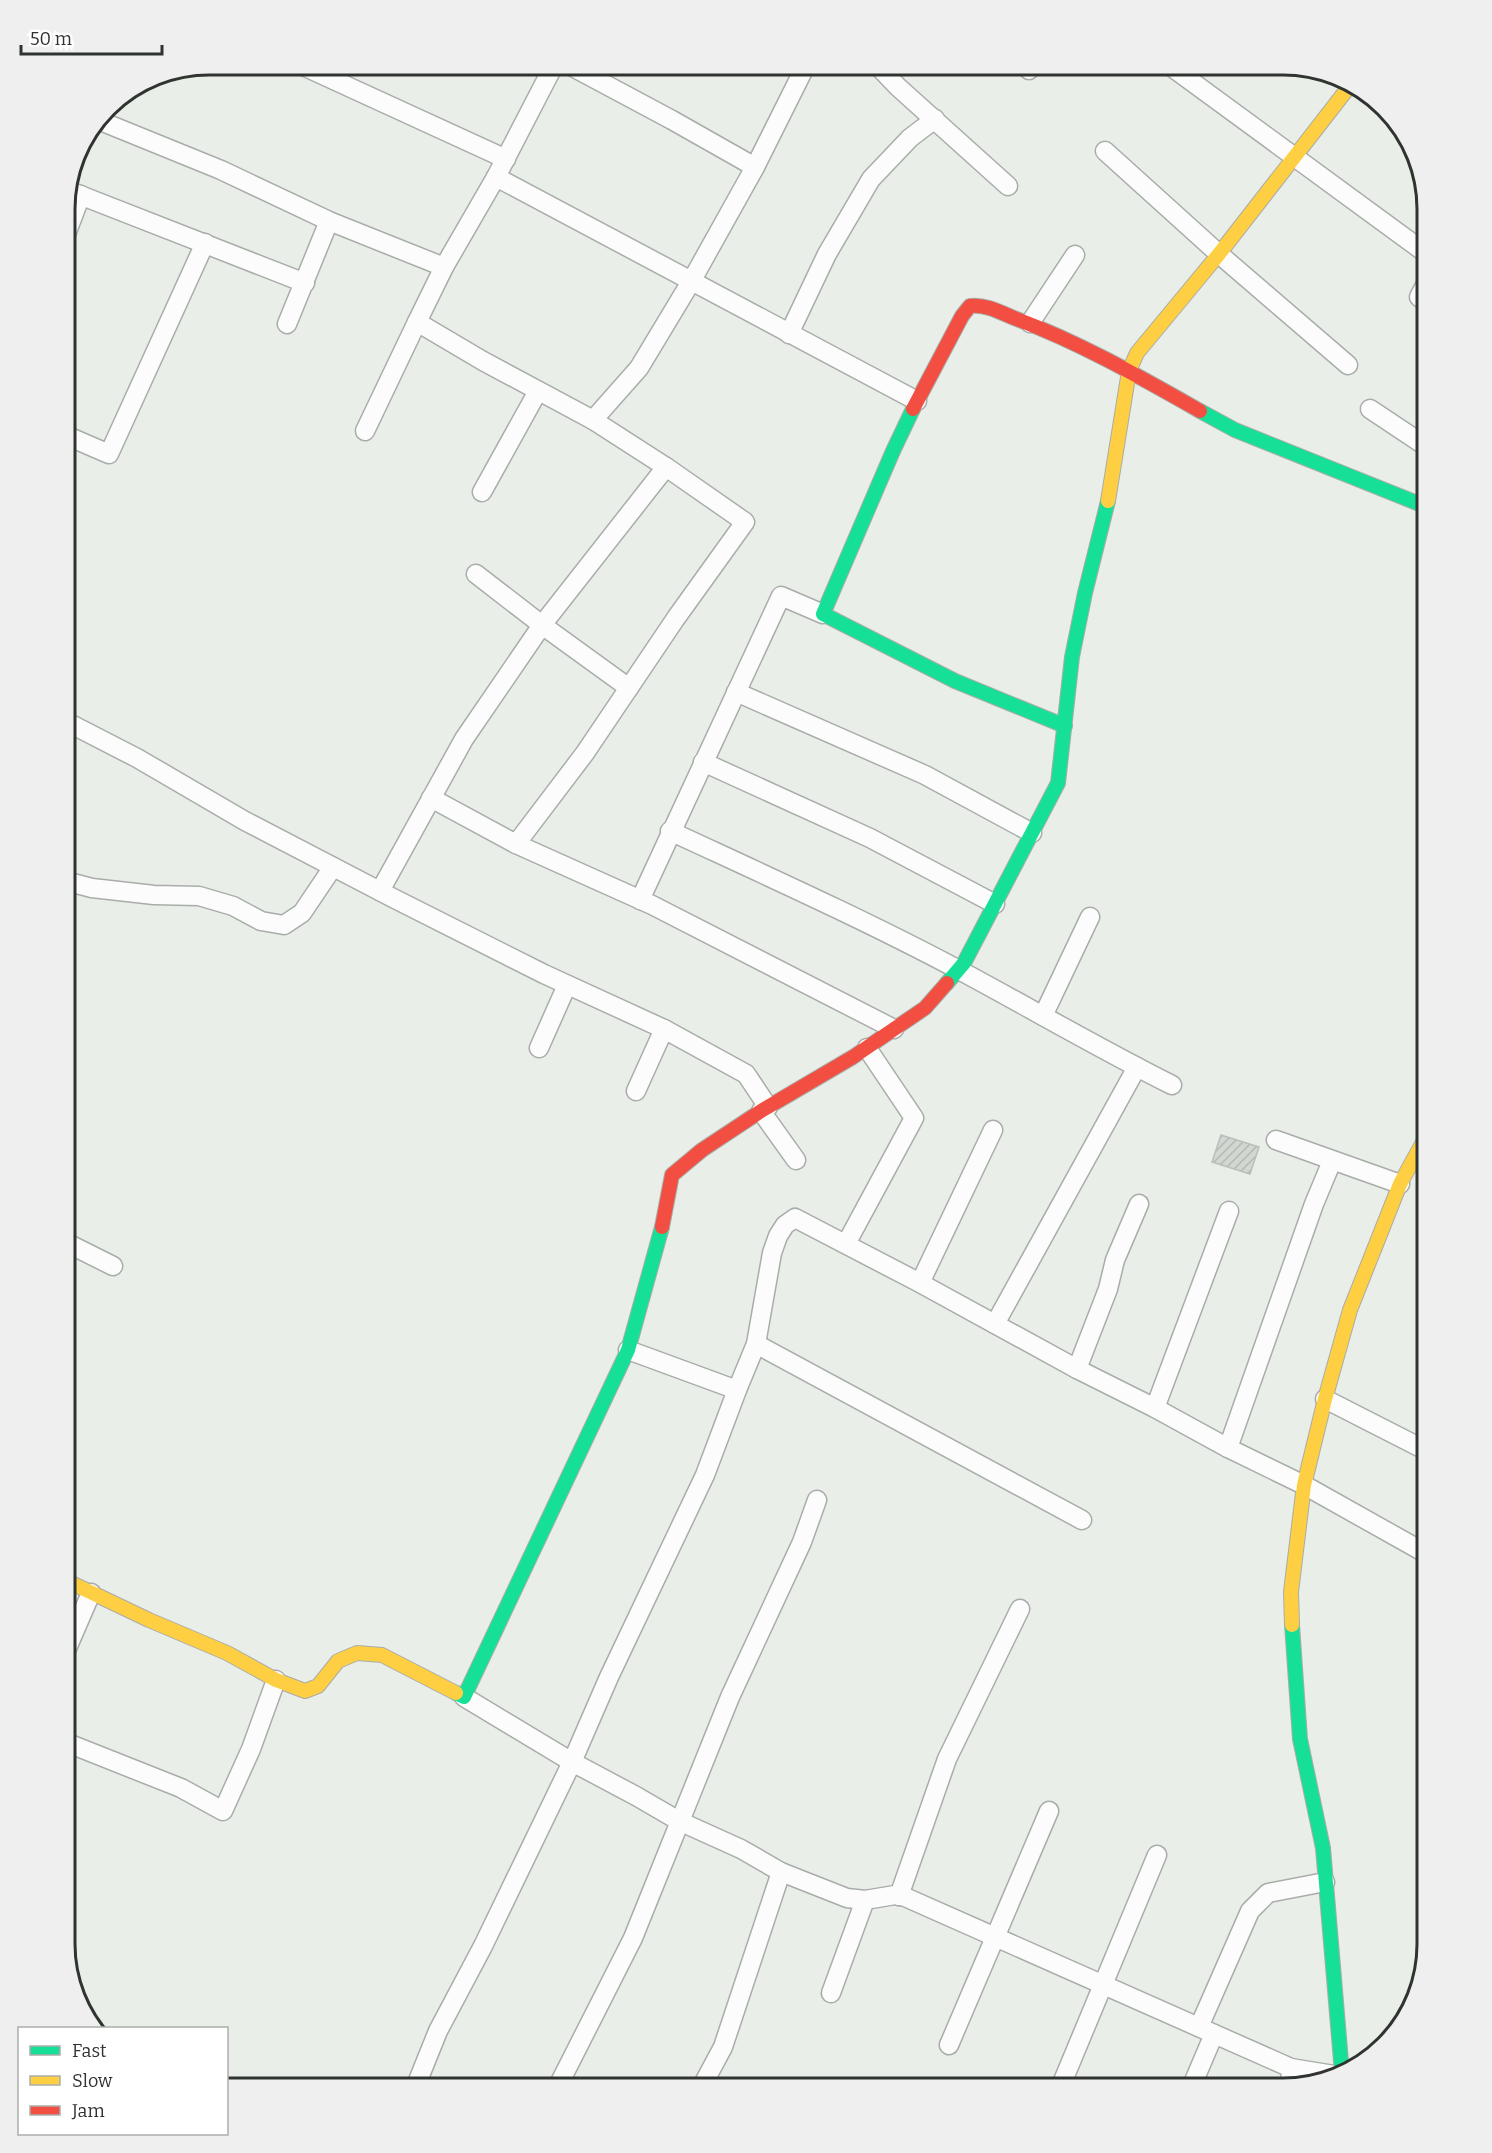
<svg xmlns="http://www.w3.org/2000/svg" width="1492" height="2153" viewBox="0 0 1492 2153" font-family="Bitter,serif">
<defs>
<pattern id="building-hatch" width="6" height="6" patternUnits="userSpaceOnUse" patternTransform="scale(1.5)"><rect width="6" height="6" fill="#d2d7d2"/><path d="M-1 1l2-2M0 6l6-6M5 7l2-2" fill="none" stroke="#b5b9b5"/></pattern>
</defs>
<rect width="100%" height="100%" fill="#e9eee9"/>
<path fill="url(#building-hatch)" stroke="#bbbfbb" stroke-width="1.5" d="M1221,1135L1259,1147L1250,1174L1212,1162Z"/>
<g fill="none" stroke-linecap="round" stroke-linejoin="round">
<g stroke="#a9ada9" stroke-width="21">
<g id="street">
<path d="M301,65L506,159"/>
<path d="M569,65L672,120L755,167"/>
<path d="M877,65L898,87L1008,186"/>
<path d="M1024,65L1029,70"/>
<path d="M1169,65L1427,254"/>
<path d="M98,120L221,170L329,221L444,267L417,322L483,361L593,420L639,368L692,280L755,167L806,65"/>
<path d="M1105,151L1219,254L1348,365"/>
<path d="M496,177L917,401"/>
<path d="M67,190L305,283"/>
<path d="M65,237L81,195"/>
<path d="M444,267L496,177L554,65"/>
<path d="M1427,302L1419,297L1427,282"/>
<path d="M1030,323L1075,255"/>
<path d="M287,324L329,221"/>
<path d="M789,334L827,254L871,179L910,138L935,119"/>
<path d="M1370,409L1427,447"/>
<path d="M365,431L417,322"/>
<path d="M65,435L109,454L205,243"/>
<path d="M482,492L538,391"/>
<path d="M476,574L542,625L629,688"/>
<path d="M736,692L925,775L1032,833"/>
<path d="M65,721L137,758L245,821L393,898L544,974L664,1029L746,1074L768,1107"/>
<path d="M703,762L870,838L995,904"/>
<path d="M431,798L516,844L652,905L894,1029"/>
<path d="M670,831C767,876 865,920 959,970C1030,1008 1100,1049 1172,1085"/>
<path d="M516,844L585,753L676,618L745,522L666,467L593,420"/>
<path d="M65,881L92,888L154,895L199,896L233,906L261,921L284,925L302,913L333,867"/>
<path d="M380,891L464,739L542,625L666,467"/>
<path d="M640,900L781,596L823,614"/>
<path d="M1043,1016L1090,917"/>
<path d="M539,1048L567,985"/>
<path d="M636,1091L664,1029"/>
<path d="M761,1111L796,1160"/>
<path d="M1276,1140L1400,1184"/>
<path d="M65,1242L113,1266"/>
<path d="M846,1244L914,1118L867,1048"/>
<path d="M920,1283L993,1130"/>
<path d="M995,1324L1137,1067"/>
<path d="M756,1344L1082,1520"/>
<path d="M628,1350L737,1390L756,1344L772,1253L778,1236L785,1225L795,1218L920,1283L1077,1369L1155,1408L1228,1448L1304,1485L1427,1554"/>
<path d="M1077,1369L1108,1289L1115,1260L1139,1204"/>
<path d="M1325,1399L1427,1451"/>
<path d="M1155,1408L1229,1211"/>
<path d="M1228,1448L1314,1204L1332,1161"/>
<path d="M65,1653L91,1593"/>
<path d="M464,1697L572,1762L636,1796L679,1821L741,1849L781,1872L847,1898L865,1900L895,1895L905,1897L1291,2068L1334,2075"/>
<path d="M65,1742L181,1788L223,1811L251,1749L276,1680"/>
<path d="M899,1896L947,1759L1020,1609"/>
<path d="M831,1993L865,1900"/>
<path d="M1199,2027L1250,1911L1268,1893L1325,1882"/>
<path d="M949,2045L1049,1811"/>
<path d="M1290,2087L1291,2068"/>
<path d="M415,2088L438,2031L483,1946L572,1762L609,1677L705,1475L737,1390"/>
<path d="M557,2088L633,1938L730,1697L802,1542L817,1500"/>
<path d="M701,2088L723,2047L781,1872"/>
<path d="M1060,2088L1157,1855"/>
<path d="M1191,2088L1214,2034"/>
</g>
</g>
<g stroke="#a9ada9" stroke-width="16">
<g id="fast">
<path d="M913,409L893,451L823,614L955,681L1065,726"/>
<path d="M1200,411L1235,430L1427,507"/>
<path d="M947,983L964,963L1058,783L1072,657L1085,593L1108,501"/>
<path d="M1292,1625L1300,1739L1323,1848L1342,2073"/>
<path d="M456,1693L464,1697L628,1350L662,1227"/>
</g>
</g>
<g stroke="#a9ada9" stroke-width="16">
<g id="slow">
<path d="M1108,501L1129,371L1137,353L1219,254L1352,83"/>
<path d="M65,1580L149,1620L227,1653L276,1680L305,1691L318,1686L338,1661L357,1653L382,1655L456,1693"/>
<path d="M1292,1625L1291,1592L1304,1485L1325,1399L1350,1310L1400,1184L1427,1135"/>
</g>
</g>
<g stroke="#a9ada9" stroke-width="16">
<g id="jam">
<path d="M913,409L962,316L970,306C985,304 1000,312 1014,318C1079,342 1140,377 1200,411"/>
<path d="M662,1227L672,1175L702,1150L761,1111L853,1057L925,1008L947,983"/>
</g>
</g>
<use href="#street" stroke="#fcfcfc" stroke-width="18"/>
<use href="#fast" stroke="#16e098" stroke-width="14"/>
<use href="#slow" stroke="#ffcf43" stroke-width="14"/>
<use href="#jam" stroke="#f24e42" stroke-width="14"/>
</g>
<path d="M0 0H1492V2153H0ZM209 75H1283A134 134 0 0 1 1417 209V1944A134 134 0 0 1 1283 2078H209A134 134 0 0 1 75 1944V209A134 134 0 0 1 209 75Z" fill="#eeefee" fill-rule="evenodd"/>
<path fill="none" stroke="#303430" stroke-width="3" d="M209 75H1283A134 134 0 0 1 1417 209V1944A134 134 0 0 1 1283 2078H209A134 134 0 0 1 75 1944V209A134 134 0 0 1 209 75Z"/>
<rect x="18" y="2027" width="210" height="108" fill="#ffffff" stroke="#acaeac" stroke-width="1.5"/>
<rect x="30" y="2046" width="30" height="9" fill="#16e098" stroke="#acaeac" stroke-width="1.5"/>
<text x="72" y="2057" font-size="18" fill="#303430">Fast</text>
<rect x="30" y="2076" width="30" height="9" fill="#ffcf43" stroke="#acaeac" stroke-width="1.5"/>
<text x="72" y="2087" font-size="18" fill="#303430">Slow</text>
<rect x="30" y="2106" width="30" height="9" fill="#f24e42" stroke="#acaeac" stroke-width="1.5"/>
<text x="72" y="2117" font-size="18" fill="#303430">Jam</text>
<path d="M21 45v9h141v-9" fill="none" stroke="#303430" stroke-width="3"/>
<text x="30" y="45" font-size="18" fill="#303430" stroke="#ffffff" stroke-width="4.5" paint-order="stroke">50 m</text>
</svg>
